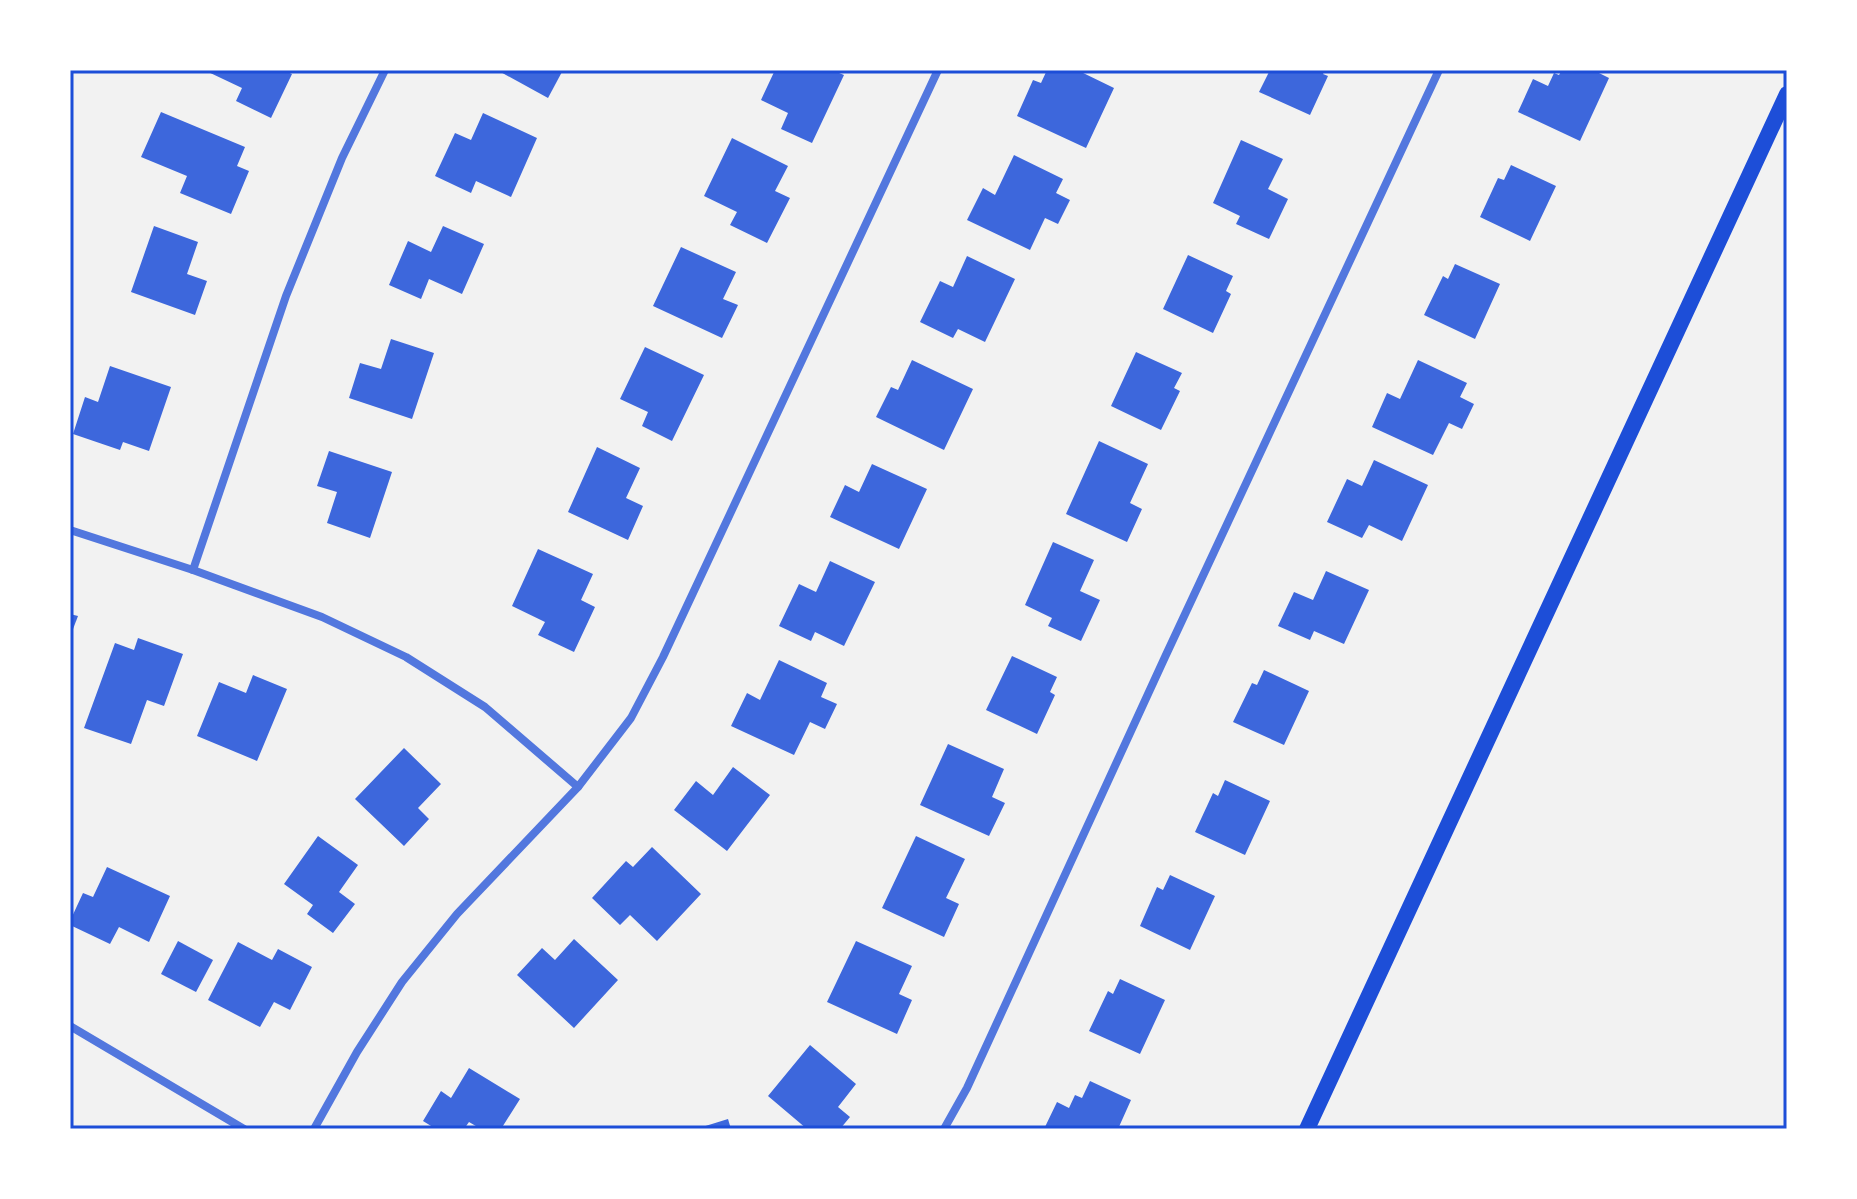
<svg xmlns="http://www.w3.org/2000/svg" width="1857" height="1199" viewBox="0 0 1857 1199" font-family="Inter,sans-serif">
<rect width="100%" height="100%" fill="#f2f2f2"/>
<g fill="#3d67dc">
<path d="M204,70H283L292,74L271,118L236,101L242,88Z"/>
<path d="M497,70H563L548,98Z"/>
<path d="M775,70H832L844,75L812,143L781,129L788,113L761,100Z"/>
<path d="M1047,70H1077L1114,88L1086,148L1017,116L1033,80L1041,83Z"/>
<path d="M1270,70H1325L1323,74L1328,76L1310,115L1259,92Z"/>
<path d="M1562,70H1593L1609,78L1580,141L1518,112L1533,79L1548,86L1554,73L1559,75Z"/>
<path d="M161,112L245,147L237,166L249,171L231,214L180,193L187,176L141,157Z"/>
<path d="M483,113L537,138L511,197L476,181L471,193L435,176L455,133L471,140Z"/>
<path d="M732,138L788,166L775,191L790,198L767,243L730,225L737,212L704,196Z"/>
<path d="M1241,140L1283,159L1268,189L1288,199L1269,239L1236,224L1240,216L1213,203Z"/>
<path d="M1014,155L1063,179L1056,193L1070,200L1058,224L1045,218L1030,250L967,220L983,188L995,195Z"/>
<path d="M1511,165L1556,186L1530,241L1480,217L1498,178L1504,180Z"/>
<path d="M154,226L198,242L187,274L207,281L195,315L131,292Z"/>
<path d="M443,226L484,244L462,294L429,279L421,299L389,285L408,241L431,252Z"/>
<path d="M681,247L736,272L723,299L738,305L722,338L653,306Z"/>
<path d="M1188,255L1233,276L1226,291L1231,294L1213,333L1163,309Z"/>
<path d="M967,256L1015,279L985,342L958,329L953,338L920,322L940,281L953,287Z"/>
<path d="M1455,264L1500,284L1475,339L1424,315L1443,276L1448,279Z"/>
<path d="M391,339L434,353L412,419L349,398L360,363L381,369Z"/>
<path d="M645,347L704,375L672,441L642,426L648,412L620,399Z"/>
<path d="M1136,352L1182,373L1174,388L1180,391L1161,430L1111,406Z"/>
<path d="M912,360L973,389L944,450L876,417L891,387L898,390Z"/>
<path d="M1418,360L1467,383L1460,397L1474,404L1462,429L1449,423L1433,455L1372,427L1387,393L1400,399Z"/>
<path d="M110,366L171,387L149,451L123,442L120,450L73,434L85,397L98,402Z"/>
<path d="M1099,441L1148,464L1130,503L1142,509L1127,542L1066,514Z"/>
<path d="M597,447L640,468L626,498L643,506L628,540L568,512Z"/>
<path d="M329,451L392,472L370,538L327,523L337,492L317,486Z"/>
<path d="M1374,460L1428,485L1402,541L1369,525L1362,538L1327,522L1347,479L1362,486Z"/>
<path d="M872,464L927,489L899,549L830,517L845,485L859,492Z"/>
<path d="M1053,542L1094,560L1080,591L1100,600L1081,641L1048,626L1052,618L1025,605Z"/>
<path d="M538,549L593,574L581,600L595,607L574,652L538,635L545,622L512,606Z"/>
<path d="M830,561L875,582L844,646L815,632L811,641L779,626L799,584L816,592Z"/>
<path d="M1326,571L1369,590L1344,644L1314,631L1310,640L1278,626L1294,592L1313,600Z"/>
<path d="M70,614L78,616L70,637Z"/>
<path d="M138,638L183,654L164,706L147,700L131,744L84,728L115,643L134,650Z"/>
<path d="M1012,656L1057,677L1050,692L1055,695L1037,734L986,710Z"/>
<path d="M779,660L827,683L821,697L837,704L825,729L810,722L794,755L731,726L747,693L760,700Z"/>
<path d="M1264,670L1309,691L1284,745L1233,722L1252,683L1257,685Z"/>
<path d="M253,675L287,689L257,761L197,736L219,682L246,693Z"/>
<path d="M948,744L1004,769L992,797L1005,803L989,836L920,805Z"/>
<path d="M404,748L441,784L418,808L429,819L404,846L355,799Z"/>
<path d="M733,767L770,795L727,851L674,810L696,781L713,795Z"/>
<path d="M1225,780L1270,801L1245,855L1195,832L1213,793L1218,796Z"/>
<path d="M318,836L358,865L339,892L355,904L333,933L307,914L313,905L284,884Z"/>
<path d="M916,836L965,859L946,898L959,904L944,937L882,908Z"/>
<path d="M652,847L701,894L657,941L630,915L620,925L592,898L626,861L633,867Z"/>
<path d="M107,867L170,896L149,942L119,927L110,944L70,925V921L83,893L93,897Z"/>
<path d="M1170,875L1215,896L1190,950L1140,926L1157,887L1163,890Z"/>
<path d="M574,939L618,980L574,1028L517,975L542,948L555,960Z"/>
<path d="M178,941L213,960L196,992L161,974Z"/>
<path d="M856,941L912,966L899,994L912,1000L897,1034L827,1002Z"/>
<path d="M238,942L272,960L278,949L312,967L290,1010L274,1002L260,1027L208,1000Z"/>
<path d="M1120,979L1165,1000L1140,1054L1089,1031L1108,991L1113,994Z"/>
<path d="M810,1045L856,1084L838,1107L850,1117L840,1129H807L768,1096Z"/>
<path d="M469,1068L520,1099L501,1129H481L469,1122L464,1129H436L423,1121L441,1091L451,1098Z"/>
<path d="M1090,1081L1131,1100L1118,1129H1044L1057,1102L1069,1108L1075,1095L1082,1098Z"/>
<path d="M728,1119L731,1129H700L699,1128Z"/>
</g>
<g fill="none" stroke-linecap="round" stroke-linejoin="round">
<g stroke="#5277de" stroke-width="8">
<path d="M70,530L193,570L322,617L406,657L485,707L578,787"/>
<path d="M193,570L286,296L342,158L385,70"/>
<path d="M70,1026L244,1129"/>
<path d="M314,1129L357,1052L402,982L457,914L578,787L631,718L663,657L938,70"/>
<path d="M944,1129L967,1088L1165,657L1439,70"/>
</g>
<path stroke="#1d4ed8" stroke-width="16" d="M1307,1129L1787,94"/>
</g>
<rect width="1857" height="1199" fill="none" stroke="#ffffff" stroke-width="144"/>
<rect x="72" y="72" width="1713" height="1055" fill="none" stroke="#1d4ed8" stroke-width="3"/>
</svg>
